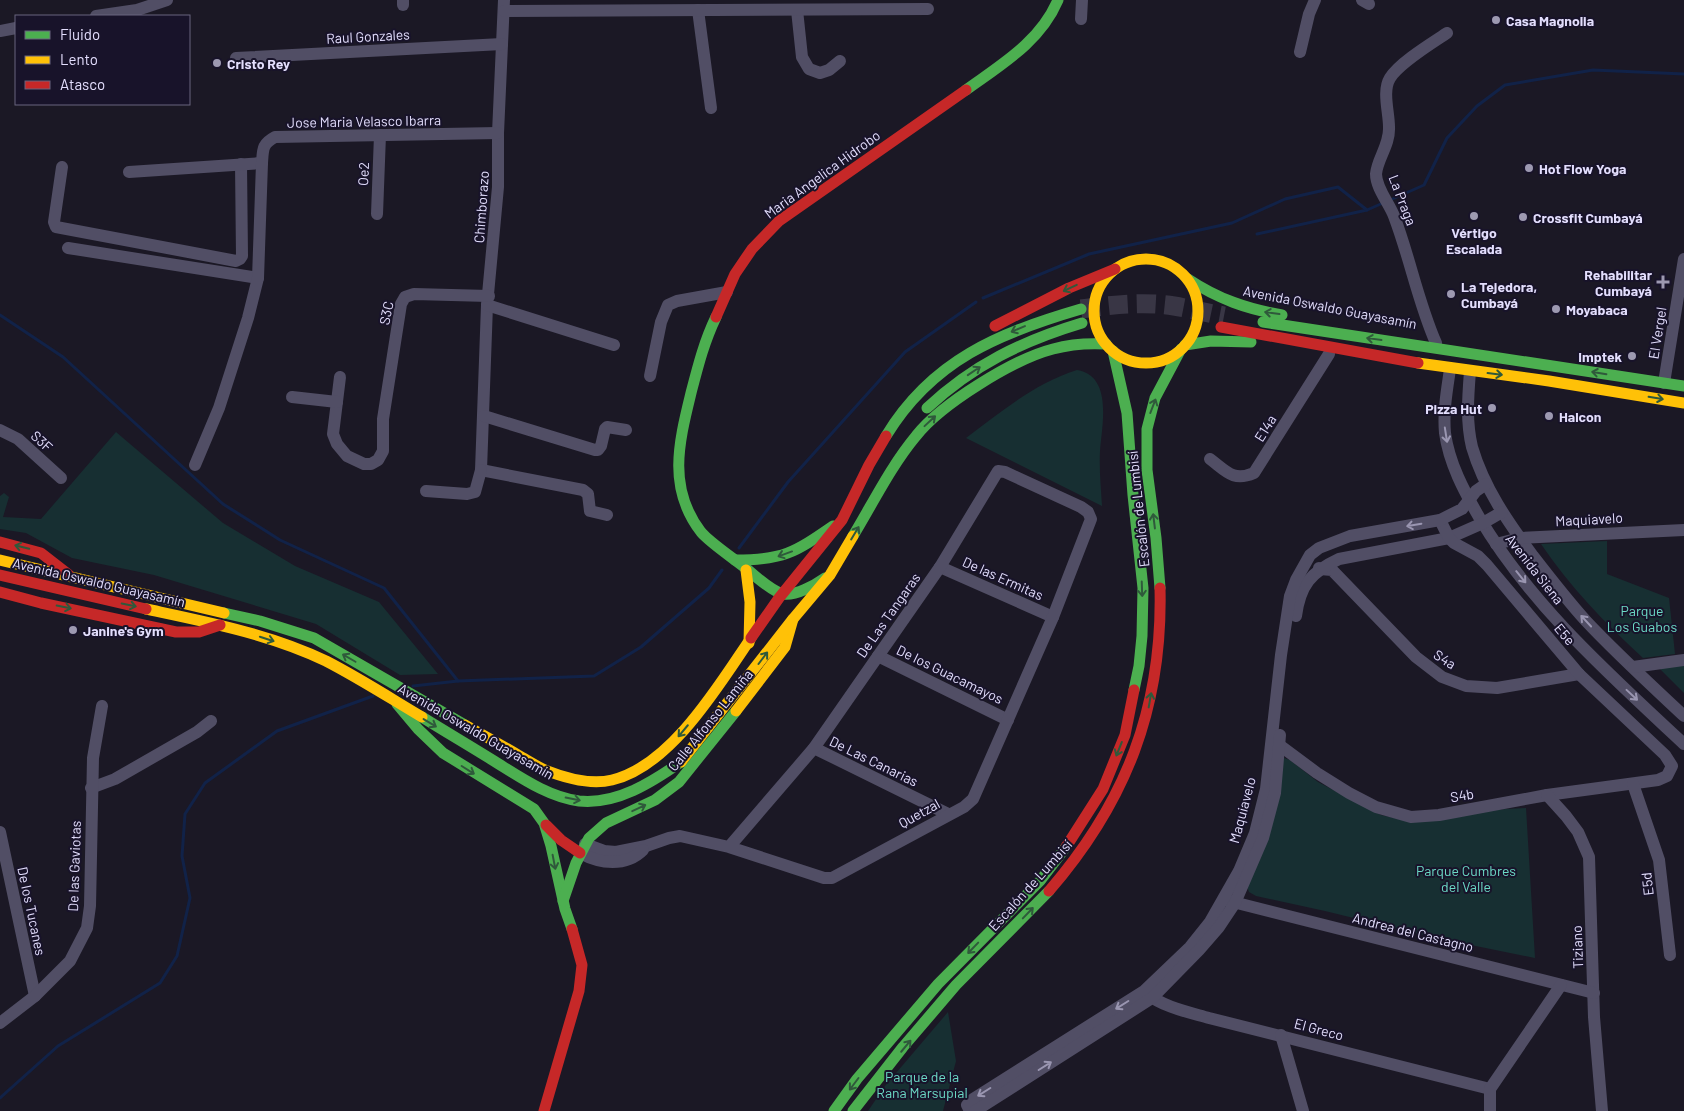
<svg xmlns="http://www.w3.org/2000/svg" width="1684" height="1111" viewBox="0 0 1684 1111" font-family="Barlow,sans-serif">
<rect width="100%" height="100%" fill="#1b1825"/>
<g fill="#172f32">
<path d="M1077,370C1113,376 1102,425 1100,451C1099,469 1101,488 1102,506L966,438C1001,412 1035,383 1077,370Z"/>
<path d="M116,432L223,523L295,566L379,602L438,674L400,675L316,624L154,575L72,558L26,533L0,529V496L4,493L9,497L3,517L41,519Z"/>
<path d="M1607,541V574L1669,598L1675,654L1643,658C1605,623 1570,587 1541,544Z"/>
<path d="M1684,662V693L1658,667Z"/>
<path d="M1281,757L1290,760L1318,782L1381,815L1408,821L1505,809L1526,808L1535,958L1427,936L1325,911L1256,896L1249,892L1246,884Z"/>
<path d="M948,1012L956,1061L943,1111H868L885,1086Z"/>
</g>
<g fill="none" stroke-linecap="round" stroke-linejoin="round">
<g stroke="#112248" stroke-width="3">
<path d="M1388,201L1424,185L1447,138L1477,106L1505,85L1593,70L1684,74"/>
<path d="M1257,234L1367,210L1383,203"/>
<path d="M983,298L1089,254L1232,223L1285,199L1338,187L1367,210"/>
<path d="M0,315L63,357L223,504L280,540L384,588L458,681"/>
<path d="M739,548L788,482L905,352L976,302"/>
<path d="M413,686L458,681L594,676L641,647L709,588L722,570"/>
<path d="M0,1098L58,1046L160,983L177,956L190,898L182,856L185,814L205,783L277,731L373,696"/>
</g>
<path stroke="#393645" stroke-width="19" stroke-dasharray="19 9" stroke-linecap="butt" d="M1081,309C1112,305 1143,301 1174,306C1191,309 1208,313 1224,316"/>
<g stroke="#514e65" stroke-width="12">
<path d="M403,0V5"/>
<path d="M504,0L498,133V187L487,305L481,470L583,490L588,494L590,511L607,515"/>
<path d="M1362,0L1369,4"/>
<path d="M698,10L711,108"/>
<path d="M797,10L802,57L809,69L820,73L829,70L840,61"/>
<path d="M504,11L928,9"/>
<path d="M96,16L137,10L167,0"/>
<path d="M1081,19L1082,0"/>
<path d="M0,31L16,28"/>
<path d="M1300,52L1309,14L1315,0"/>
<path d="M236,58L502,44"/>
<path d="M62,167L54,222L56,227L236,261L240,259L242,256L241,164"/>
<path d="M129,172L262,163"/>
<path d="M377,214L380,135"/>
<path d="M68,248L258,278"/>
<path d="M487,305L614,345"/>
<path d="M1436,343C1418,302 1410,258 1394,216C1389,203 1376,188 1376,174C1377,159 1390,145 1389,127C1389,112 1382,91 1390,78C1399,63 1432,43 1447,33"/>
<path d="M1450,369C1447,390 1443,411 1445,433C1449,463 1464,491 1479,517C1531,605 1609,674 1684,744"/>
<path d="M1470,371C1468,397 1466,422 1472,447C1484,488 1508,522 1533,556C1550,578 1567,600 1586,621C1617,654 1651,685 1684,716"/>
<path d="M650,376L661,322L668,305L677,301L727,292"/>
<path d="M340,377L333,434L337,444L347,456L364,464H371L378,460L383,451V419L401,304L405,297L414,294L489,296"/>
<path d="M1664,383L1684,259"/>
<path d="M292,397L337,402"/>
<path d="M484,416L595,450H598L601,446L605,429L607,427L626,430"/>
<path d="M0,430L18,439L61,478"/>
<path d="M1210,459C1226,471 1233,482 1254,473L1329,354"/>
<path d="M195,465L219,408L248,318L258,278L262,163C263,149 262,144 275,137L498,133"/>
<path d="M426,491L467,494L475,492L481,470"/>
<path d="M1496,544L1520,538L1684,530"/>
<path d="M940,567L1053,617"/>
<path d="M1319,568L1320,569L1332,570L1416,657L1442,677L1466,686L1497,688L1579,674"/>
<path d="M1296,616C1300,585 1311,572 1339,559L1449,538L1483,523L1502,512"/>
<path d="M878,656L1008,720"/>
<path d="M1633,667L1684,660"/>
<path d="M1274,741L1317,773L1349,793L1376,807L1411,817L1439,815L1547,795L1658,780L1667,776L1672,766L1665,755L1579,674L1487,565L1478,556L1454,543L1449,538L1440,520"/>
<path d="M814,748L948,814"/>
<path d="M1633,784L1659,860L1670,955"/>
<path d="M91,788L115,779L197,732L211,721"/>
<path d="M1547,795L1566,816L1578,832L1589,857L1594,1017L1602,1111"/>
<path d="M0,832L35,996"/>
<path d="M585,844L604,851L616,852L646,846L669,838L680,836L729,847L824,878H832L964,807L973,799L1053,617L1091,519L1088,512L1081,507L1005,472L998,471L940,567L814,748L729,847"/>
<path d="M580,853C600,864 626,867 643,850"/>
<path d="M1229,901L1594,993"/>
<path d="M1146,993C1163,1007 1188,1012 1209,1018L1490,1089"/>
<path d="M0,1023L35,996L70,961L87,928L90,906L93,758L102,706"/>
<path d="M1281,1035L1303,1111"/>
<path d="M970,1111L967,1105L973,1099L1144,991L1190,947L1210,922L1239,871L1255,833L1266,789L1281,655L1290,596L1296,580L1310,555L1319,548L1350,536L1440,520L1462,509L1476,491L1486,484"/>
<path d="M975,1111L1152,998L1199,950L1219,927L1235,903L1263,838L1275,793L1280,735"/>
<path d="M1490,1111V1089L1561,985"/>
</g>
<g stroke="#4caf50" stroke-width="11">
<path d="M966,90C1002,64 1040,42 1058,0"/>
<path d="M1188,279C1218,299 1247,309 1282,315"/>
<path d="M716,317C704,342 698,366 691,393C679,442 667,488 701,532C710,543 736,560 748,570C756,577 774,592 783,594C796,596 815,585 825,578"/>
<path d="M1263,322L1684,386"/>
<path d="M1185,345L1211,341L1251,342"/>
<path d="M1113,351L1127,413L1133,495L1143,588L1142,636L1139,666L1134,690"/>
<path d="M927,408C973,365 1022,341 1082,323"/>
<path d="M886,436C932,360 999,333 1081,309"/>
<path d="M853,536C873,503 891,466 916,436C941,404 1014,359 1053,349C1071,344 1088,343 1106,344"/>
<path d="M735,560C783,560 794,553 833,526"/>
<path d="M1160,588L1156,538L1147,470V429L1155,398L1181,349"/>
<path d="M224,613L260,621L314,638L465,725"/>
<path d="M397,704L418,729L443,753L534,809L544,823L551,846L565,909L572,929"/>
<path d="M422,717C446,732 470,746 494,761C520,777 548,797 579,801C617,805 652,782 681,762"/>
<path d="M563,901L576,863L589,838L606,823L655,800L679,782L736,711"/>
<path d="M834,1111L857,1079L938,984L1040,881L1066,847"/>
<path d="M853,1111L903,1047L956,985L1049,891"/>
</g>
<g stroke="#ffc107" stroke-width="11">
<circle cx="1146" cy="311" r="52"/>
<path d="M1418,363L1549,381L1684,403"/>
<path d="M0,560L224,613"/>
<path d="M746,570L750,602L749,643"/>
<path d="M146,609C207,622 270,634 326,661C359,678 390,698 422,717"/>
<path d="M736,711L785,647L793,619"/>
<path d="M465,725C483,735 501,745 518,755C527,760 536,766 545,770C565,778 591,785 612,780C671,766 719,685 751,638"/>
<path d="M681,762L793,619L830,575L853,536"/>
</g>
<g stroke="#c62828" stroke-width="11">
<path d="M716,317L735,274L752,249L779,221L966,90"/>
<path d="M995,326L1069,288L1115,269"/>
<path d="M1221,327L1418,363"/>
<path d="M0,542L41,553L68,574"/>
<path d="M0,575L146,609"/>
<path d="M0,592L41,603L176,632H199L220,625"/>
<path d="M751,638L779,598L842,520L869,465L886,436"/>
<path d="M546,825L561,840L580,853"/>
<path d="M1066,847L1103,789L1125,735L1134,690"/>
<path d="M1049,891C1126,802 1163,707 1160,588"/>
<path d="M544,1111L579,991L582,965L572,929"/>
</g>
</g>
<defs><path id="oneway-shaft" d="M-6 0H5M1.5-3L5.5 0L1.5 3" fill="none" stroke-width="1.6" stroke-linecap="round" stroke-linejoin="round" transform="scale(1.25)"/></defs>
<g stroke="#2f593b">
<use href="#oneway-shaft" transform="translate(1070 288) rotate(155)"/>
<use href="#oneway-shaft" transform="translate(1272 313) rotate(-172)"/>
<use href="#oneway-shaft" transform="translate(1018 329) rotate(157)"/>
<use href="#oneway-shaft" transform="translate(1374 339) rotate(-172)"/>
<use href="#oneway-shaft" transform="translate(974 371) rotate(-34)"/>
<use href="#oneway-shaft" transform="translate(1599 373) rotate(-171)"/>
<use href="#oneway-shaft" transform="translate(1495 374) rotate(7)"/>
<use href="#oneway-shaft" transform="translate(1656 398) rotate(9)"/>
<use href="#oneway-shaft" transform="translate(1153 406) rotate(-69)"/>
<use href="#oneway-shaft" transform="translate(930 421) rotate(-43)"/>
<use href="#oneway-shaft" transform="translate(1154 521) rotate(-97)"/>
<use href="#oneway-shaft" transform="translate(855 533) rotate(-59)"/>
<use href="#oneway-shaft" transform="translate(22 547) rotate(-166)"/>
<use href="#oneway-shaft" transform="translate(785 554) rotate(160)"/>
<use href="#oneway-shaft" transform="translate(1142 589) rotate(88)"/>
<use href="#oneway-shaft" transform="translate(129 605) rotate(12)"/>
<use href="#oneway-shaft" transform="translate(64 607) rotate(11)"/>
<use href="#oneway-shaft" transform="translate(267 639) rotate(18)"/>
<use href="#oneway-shaft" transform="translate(349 658) rotate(-150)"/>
<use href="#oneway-shaft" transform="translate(763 658) rotate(-53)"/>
<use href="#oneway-shaft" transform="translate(1150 700) rotate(-80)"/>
<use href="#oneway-shaft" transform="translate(430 723) rotate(31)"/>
<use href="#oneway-shaft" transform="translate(683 731) rotate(130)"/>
<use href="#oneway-shaft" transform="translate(1119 749) rotate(112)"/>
<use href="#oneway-shaft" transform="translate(468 770) rotate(32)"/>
<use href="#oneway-shaft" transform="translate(573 799) rotate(11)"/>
<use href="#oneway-shaft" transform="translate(639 808) rotate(-25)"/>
<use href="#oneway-shaft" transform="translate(554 862) rotate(79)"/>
<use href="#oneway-shaft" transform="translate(1028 913) rotate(-46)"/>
<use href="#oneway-shaft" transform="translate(973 948) rotate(134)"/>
<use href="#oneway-shaft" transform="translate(906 1046) rotate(-50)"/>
<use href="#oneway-shaft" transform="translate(854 1084) rotate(127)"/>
</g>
<g stroke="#9a96b1">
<use href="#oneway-shaft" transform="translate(1446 435) rotate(81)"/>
<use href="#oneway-shaft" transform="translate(1414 525) rotate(170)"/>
<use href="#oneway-shaft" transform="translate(1521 577) rotate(51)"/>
<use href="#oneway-shaft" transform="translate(1586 621) rotate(-133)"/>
<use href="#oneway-shaft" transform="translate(1632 695) rotate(43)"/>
<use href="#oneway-shaft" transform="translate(1122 1005) rotate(148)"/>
<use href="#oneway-shaft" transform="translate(1045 1066) rotate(-32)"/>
<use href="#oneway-shaft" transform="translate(984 1092) rotate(148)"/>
</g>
<g fill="#9d99b1" stroke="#18132a" stroke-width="2">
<circle cx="1496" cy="20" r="5"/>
<circle cx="217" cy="63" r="5"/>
<circle cx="1529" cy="168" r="5"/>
<circle cx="1474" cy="216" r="5"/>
<circle cx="1523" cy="217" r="5"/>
<path d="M1660.5 274.5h5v5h5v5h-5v5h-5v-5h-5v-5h5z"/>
<circle cx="1451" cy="294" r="5"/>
<circle cx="1556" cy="309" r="5"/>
<circle cx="1632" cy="356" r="5"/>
<circle cx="1492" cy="408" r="5"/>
<circle cx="1549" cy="416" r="5"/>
<circle cx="73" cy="630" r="5"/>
</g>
<g text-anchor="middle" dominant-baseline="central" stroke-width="4" stroke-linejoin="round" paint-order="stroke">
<g font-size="14" font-weight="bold" fill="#e3defd" stroke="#18132a" text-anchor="start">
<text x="1506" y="20">Casa Magnolia</text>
<text x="227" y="63">Cristo Rey</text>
<text x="1539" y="168">Hot Flow Yoga</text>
<text x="1533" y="217">Crossfit Cumbayá</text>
<text x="1474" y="232" text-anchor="middle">Vértigo<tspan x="1474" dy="16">Escalada</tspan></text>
<text x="1652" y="274" text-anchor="end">Rehabilitar<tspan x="1652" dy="16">Cumbayá</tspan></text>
<text x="1461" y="286">La Tejedora,<tspan x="1461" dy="16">Cumbayá</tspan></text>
<text x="1566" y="309">Moyabaca</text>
<text x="1622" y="356" text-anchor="end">Imptek</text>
<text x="1482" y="408" text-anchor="end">Pizza Hut</text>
<text x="1559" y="416">Halcon</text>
<text x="83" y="630">Janine's Gym</text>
</g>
<g font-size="14" fill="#e3defd" stroke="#18132a">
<text transform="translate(368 36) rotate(-3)">Raul Gonzales</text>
<text transform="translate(364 121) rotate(-1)">Jose Maria Velasco Ibarra</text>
<text transform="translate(363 174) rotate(-88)">Oe2</text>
<text transform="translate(822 174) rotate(-36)">Maria Angelica Hidrobo</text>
<text transform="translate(1403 200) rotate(69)">La Praga</text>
<text transform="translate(481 207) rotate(-86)">Chimborazo</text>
<text transform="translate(1330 307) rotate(11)">Avenida Oswaldo Guayasamín</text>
<text transform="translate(386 313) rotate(-78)">S3C</text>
<text transform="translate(1657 333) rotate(-81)">El Vergel</text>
<text transform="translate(1265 428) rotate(-58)">E14a</text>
<text transform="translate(42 441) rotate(42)">S3F</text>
<text transform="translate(1138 509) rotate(-96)">Escalón de Lumbisí</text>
<text transform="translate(1589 519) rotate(-3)">Maquiavelo</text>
<text transform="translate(1535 569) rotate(52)">Avenida Siena</text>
<text transform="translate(1003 578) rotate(24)">De las Ermitas</text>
<text transform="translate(99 582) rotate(13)">Avenida Oswaldo Guayasamín</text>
<text transform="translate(888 615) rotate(-55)">De Las Tangaras</text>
<text transform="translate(1565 634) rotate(50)">E5e</text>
<text transform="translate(1445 659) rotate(32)">S4a</text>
<text transform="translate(950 674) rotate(26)">De los Guacamayos</text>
<text transform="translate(710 720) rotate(-51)">Calle Alfonso Lamiña</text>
<text transform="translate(476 731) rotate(30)">Avenida Oswaldo Guayasamín</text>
<text transform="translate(874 761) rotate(26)">De Las Canarias</text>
<text transform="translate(1462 795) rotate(-10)">S4b</text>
<text transform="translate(1242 810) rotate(-75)">Maquiavelo</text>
<text transform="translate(919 813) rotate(-29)">Quetzal</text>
<text transform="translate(74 866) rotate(-88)">De las Gaviotas</text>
<text transform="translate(1647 884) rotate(-96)">E5d</text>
<text transform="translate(1030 885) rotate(-48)">Escalón de Lumbisí</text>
<text transform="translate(32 911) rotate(78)">De los Tucanes</text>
<text transform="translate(1413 932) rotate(14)">Andrea del Castagno</text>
<text transform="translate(1577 947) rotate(-92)">Tiziano</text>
<text transform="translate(1319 1029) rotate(15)">El Greco</text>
</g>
<g font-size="14" fill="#6cdac6" stroke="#18132a">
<text x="1642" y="610">Parque<tspan x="1642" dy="16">Los Guabos</tspan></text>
<text x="1466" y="870">Parque Cumbres<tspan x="1466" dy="16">del Valle</tspan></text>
<text x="922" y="1076">Parque de la<tspan x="922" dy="16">Rana Marsupial</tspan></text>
</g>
</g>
<rect x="15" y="15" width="175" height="90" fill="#18132a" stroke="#69647e"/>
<rect x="25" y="31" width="25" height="8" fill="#4caf50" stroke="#69647e"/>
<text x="60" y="40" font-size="15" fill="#e3defd">Fluido</text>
<rect x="25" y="56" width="25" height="8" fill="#ffc107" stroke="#69647e"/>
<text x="60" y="65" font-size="15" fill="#e3defd">Lento</text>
<rect x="25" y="81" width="25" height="8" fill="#c62828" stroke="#69647e"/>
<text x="60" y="90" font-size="15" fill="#e3defd">Atasco</text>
</svg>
